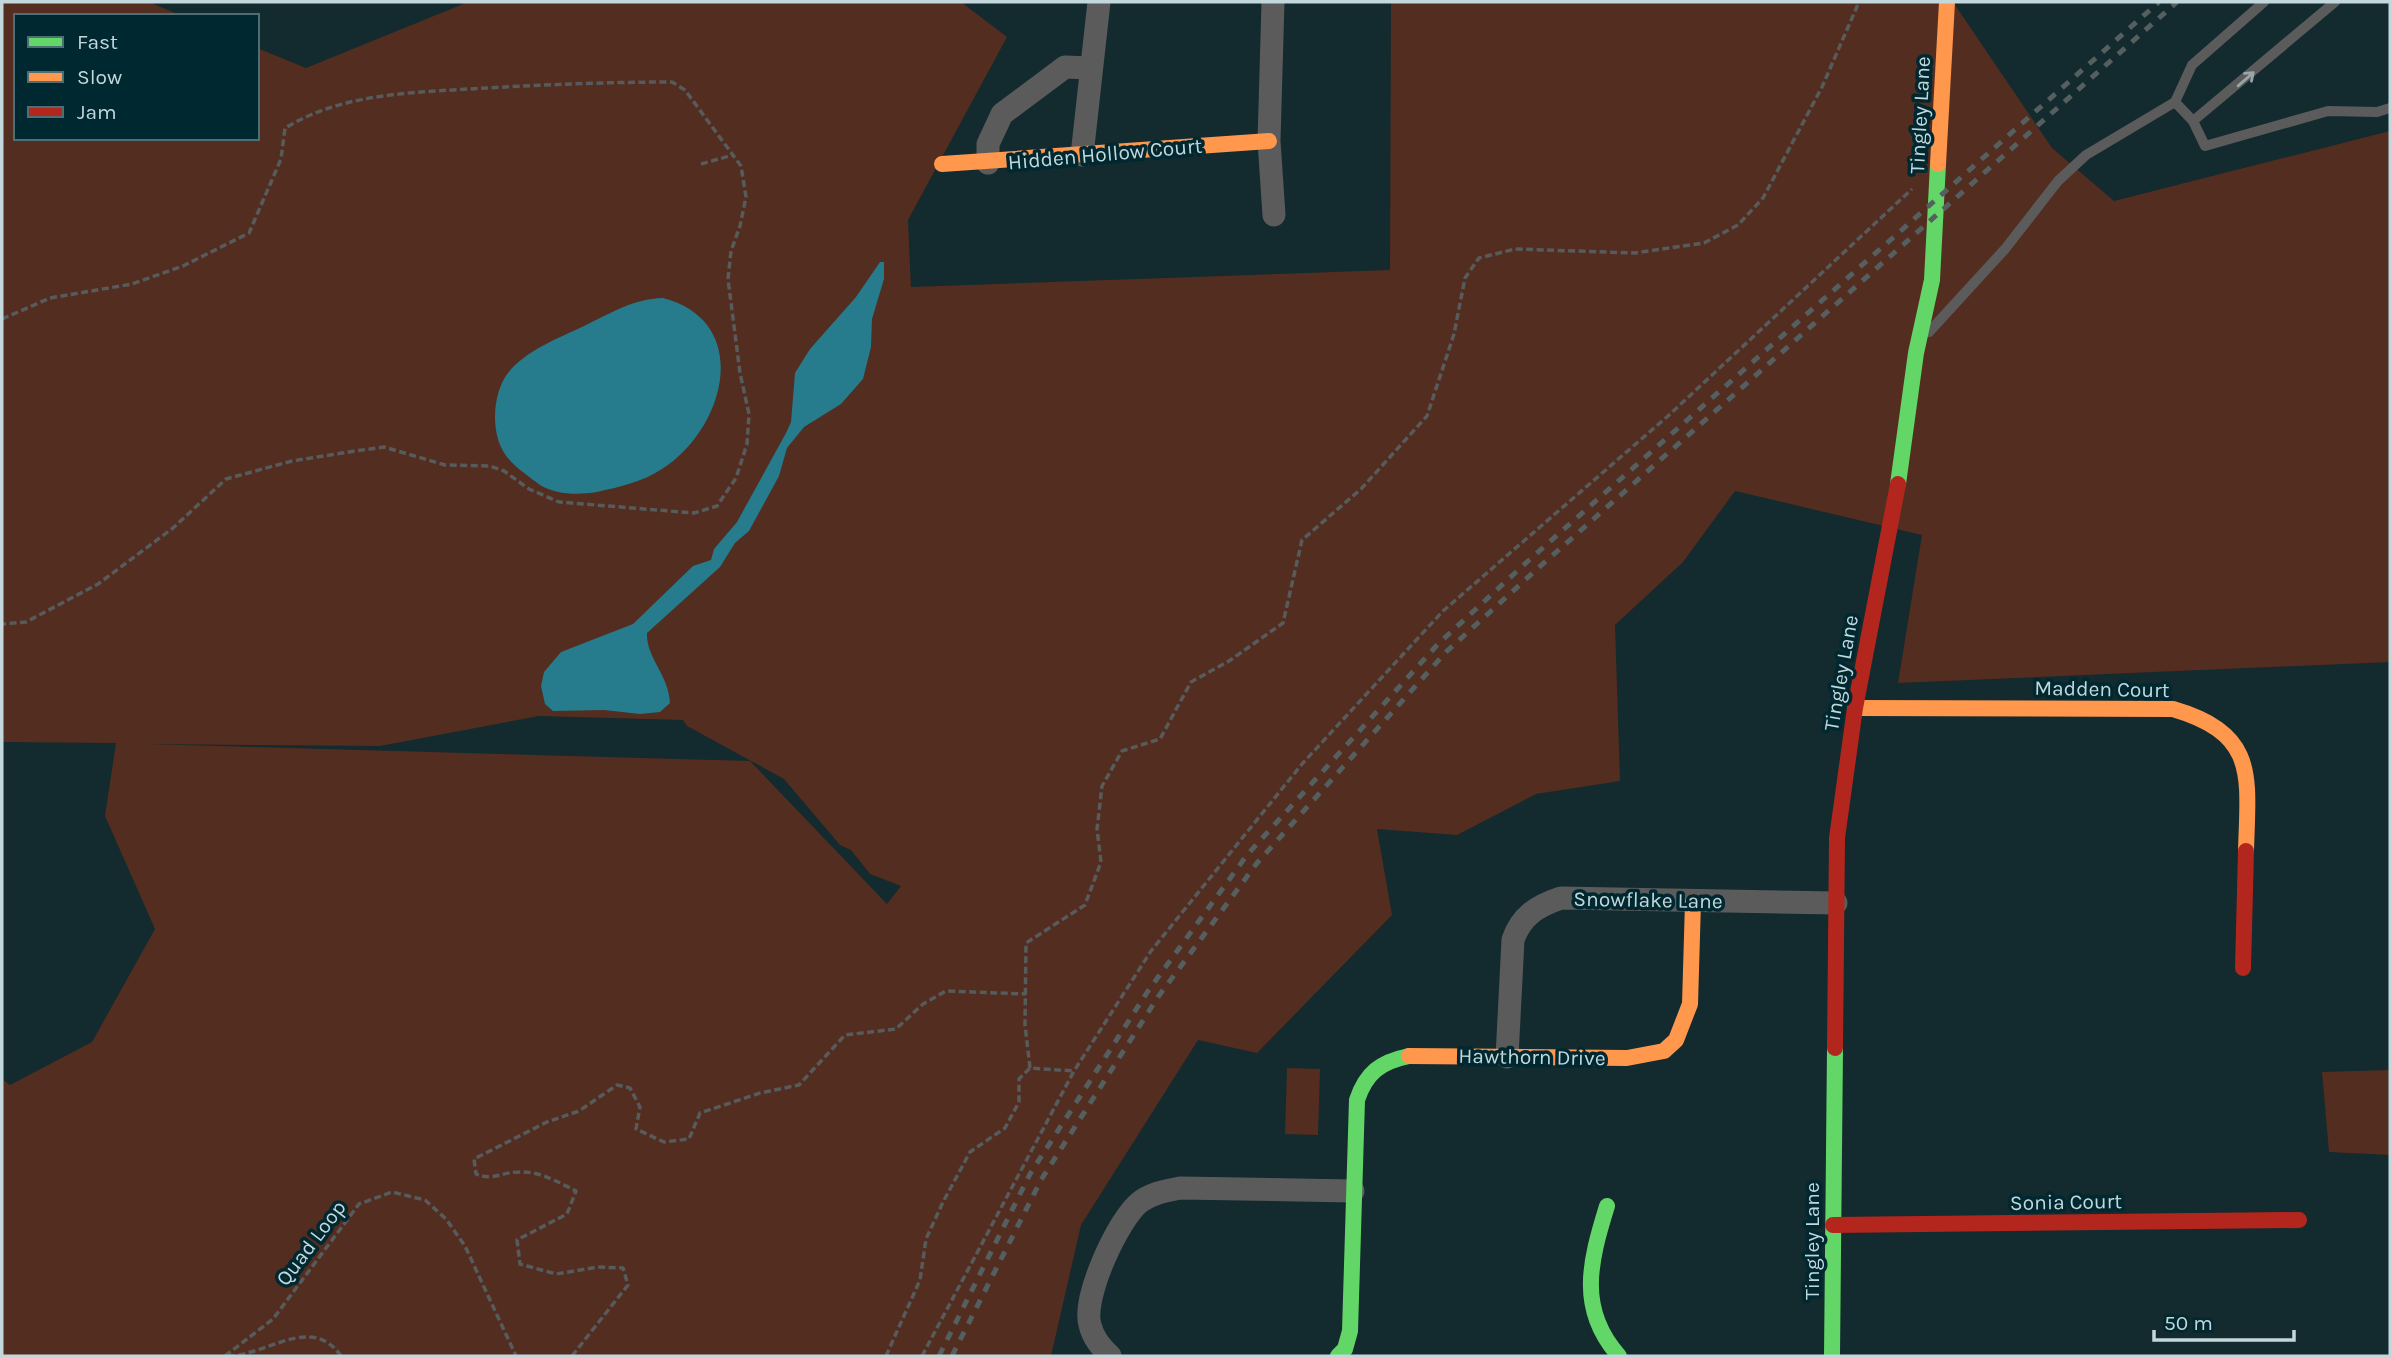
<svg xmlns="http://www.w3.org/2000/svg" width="2392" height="1358" viewBox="0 0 2392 1358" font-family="Karla,sans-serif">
<rect width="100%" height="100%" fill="#132a2e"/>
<g fill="#532d1f" fill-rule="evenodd">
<path d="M2,2H149L182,16H16V138H257V48L306,68L468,2H961L1007,37L908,220L911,287L1390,270L1391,2H1953L2052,148L2114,201L2390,131V662L1898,683L1922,535L1735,491L1683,562L1615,625L1620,781L1536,794L1457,835L1377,829L1392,915L1257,1053L1198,1040L1081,1225L1051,1356H2V1079L10,1085L92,1042L155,929L105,816L116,743L2,742ZM539,716L683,720L687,726L784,779L840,845L851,850L870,874L901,886L887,904L750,761L145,744L380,746Z"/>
<path d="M1287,1068L1320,1069L1318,1135L1285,1134Z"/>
<path d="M2390,1070V1155L2329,1152L2322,1072Z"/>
</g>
<g fill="#267b8c">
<path d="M880,262H884V279L872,319L871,347L863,379L841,404L804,427L787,448L779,476L749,531L735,543L720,567L647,633C646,658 669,675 670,703L660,712L640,714L604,710L553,711L545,704L541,686L544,672L561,652L633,624L693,566L711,560L714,549L737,522L786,433L791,422L795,373L810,349L856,297Z"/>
<path d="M663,298C754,322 725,429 662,469C642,482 619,487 597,492C579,495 556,495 540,485C527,475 509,464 502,449C491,428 493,392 508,373C526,350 559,338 584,326C611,313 633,299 663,298Z"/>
</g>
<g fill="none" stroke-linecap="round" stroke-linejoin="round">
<g stroke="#575b5c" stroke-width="3.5" stroke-dasharray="7 3.5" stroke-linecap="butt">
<path d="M701,164L733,155"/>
<path d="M2,319L50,298L132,284L183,266L249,233L281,159L285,128C342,94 405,93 469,89C537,85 604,82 672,82L685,90L741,166L746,197L740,226L731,251L728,279L740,373L749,414L747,444L736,478L717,506L694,513L559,502L529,489L504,471L490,466L445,465L384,447L355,451L292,461L226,479L173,528L98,584L26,622L2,624"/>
<path d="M1030,1068L1025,1025L1026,943L1085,905L1101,862L1097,829L1102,786L1122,751L1160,739L1191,682L1229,661L1283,623L1302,540L1361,489L1427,416L1454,334L1465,278L1479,258L1515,249L1635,253L1704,243L1738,225L1763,198L1822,87L1859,2"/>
<path d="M225,1356L273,1319L359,1204L392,1192L425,1200L446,1219L465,1246L516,1356"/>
<path d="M228,1356C267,1356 311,1313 341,1356"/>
<path d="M572,1356L628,1285L623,1268L598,1267L556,1274L520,1264L517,1240L567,1214L576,1191C558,1182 540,1171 519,1172C502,1172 493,1181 476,1174L474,1159L547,1122L579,1111L617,1085L630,1088L640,1107L636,1129L664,1142L689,1139L700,1113L760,1093L799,1085L845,1035L896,1029L923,1004L946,991L1026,994"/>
<path d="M886,1356L920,1280L926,1239L943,1202L970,1152L1005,1128L1019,1102V1079L1030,1068L1074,1071"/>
<path d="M922,1356L1074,1071L1151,951L1302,764L1443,611L1668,416L1912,189"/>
</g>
<g stroke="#5b5b5b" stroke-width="10">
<path d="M2175,102L2192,65L2264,2"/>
<path d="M2193,121L2335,2"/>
<path d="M1929,332L2005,249L2058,181L2086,155L2175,102L2193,121L2205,146L2328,111L2377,112L2390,108"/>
</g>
<g stroke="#5b5b5b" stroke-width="23">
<path d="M1273,2L1269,141L1274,215"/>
<path d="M1082,155L1099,2"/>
<path d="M988,163V144L1002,114L1065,67L1090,68"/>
<path d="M1507,1057L1513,940C1521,916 1537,906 1561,898L1836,903"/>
<path d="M1110,1356C1101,1347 1093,1338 1090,1325C1082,1298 1118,1219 1140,1202C1152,1193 1165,1191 1180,1188L1353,1191"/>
</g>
<g stroke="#63d668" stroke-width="16">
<path d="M1898,484L1916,353L1932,280L1938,164"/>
<path d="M1607,1206C1590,1261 1577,1309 1619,1356"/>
<path d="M1338,1356L1345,1349L1350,1331L1357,1100C1366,1073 1380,1062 1409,1056"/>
<path d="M1832,1356L1835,1048"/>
</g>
<g stroke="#ff974d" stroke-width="16">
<path d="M942,164L1269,141"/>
<path d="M1938,164L1947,2"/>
<path d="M1855,708L2173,709C2258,734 2248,776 2246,851"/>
<path d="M1409,1056L1627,1058L1664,1051L1676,1040L1690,1004L1693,902"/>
</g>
<g stroke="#b3261e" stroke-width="16">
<path d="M2243,968L2246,851"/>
<path d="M1835,1048L1837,838L1855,708L1898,484"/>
<path d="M1833,1225L2299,1220"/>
</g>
<g stroke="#555f60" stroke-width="5" stroke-dasharray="9 9" stroke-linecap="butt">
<path d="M939,1356L1030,1174L1148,991L1247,855L1438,644L1528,561L2159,2"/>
<path d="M952,1356L1041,1180L1158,997L1257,863L1446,652L1536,570L2177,2"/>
</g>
</g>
<defs><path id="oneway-shaft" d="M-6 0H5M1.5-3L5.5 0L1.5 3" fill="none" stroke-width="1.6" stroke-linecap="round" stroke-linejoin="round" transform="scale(1.75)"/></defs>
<use stroke="#99a6a9" href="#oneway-shaft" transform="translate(2246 79) rotate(-41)"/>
<g text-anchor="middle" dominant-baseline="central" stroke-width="7" stroke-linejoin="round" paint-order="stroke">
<g font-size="21" fill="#c3d8dd" stroke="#002830">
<text transform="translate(1920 115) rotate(-87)">Tingley Lane</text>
<text transform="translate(1105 154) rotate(-5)">Hidden Hollow Court</text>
<text transform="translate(1841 673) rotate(-80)">Tingley Lane</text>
<text transform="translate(2102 689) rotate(1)">Madden Court</text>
<text transform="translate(1648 900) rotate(1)">Snowflake Lane</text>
<text transform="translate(1532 1057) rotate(1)">Hawthorn Drive</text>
<text transform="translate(2066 1202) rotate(-1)">Sonia Court</text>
<text transform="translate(1812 1241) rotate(-90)">Tingley Lane</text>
<text transform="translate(311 1243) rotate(-53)">Quad Loop</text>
</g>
</g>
<rect width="2392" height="1358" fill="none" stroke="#c3d8dd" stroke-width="7"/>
<rect x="14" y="14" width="245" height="126" fill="#002830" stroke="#4e6e75" stroke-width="2"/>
<rect x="28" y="37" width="35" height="10" fill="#63d668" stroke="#4e6e75" stroke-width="2"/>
<text x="77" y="49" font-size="21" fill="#c3d8dd">Fast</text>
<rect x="28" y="72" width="35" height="10" fill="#ff974d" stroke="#4e6e75" stroke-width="2"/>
<text x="77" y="84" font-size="21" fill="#c3d8dd">Slow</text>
<rect x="28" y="107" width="35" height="10" fill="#b3261e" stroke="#4e6e75" stroke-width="2"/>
<text x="77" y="119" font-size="21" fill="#c3d8dd">Jam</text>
<path d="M2154 1330v10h140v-10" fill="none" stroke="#c3d8dd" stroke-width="3.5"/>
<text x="2164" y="1330" font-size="21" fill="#c3d8dd" stroke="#002830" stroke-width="5" paint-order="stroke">50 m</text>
</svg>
